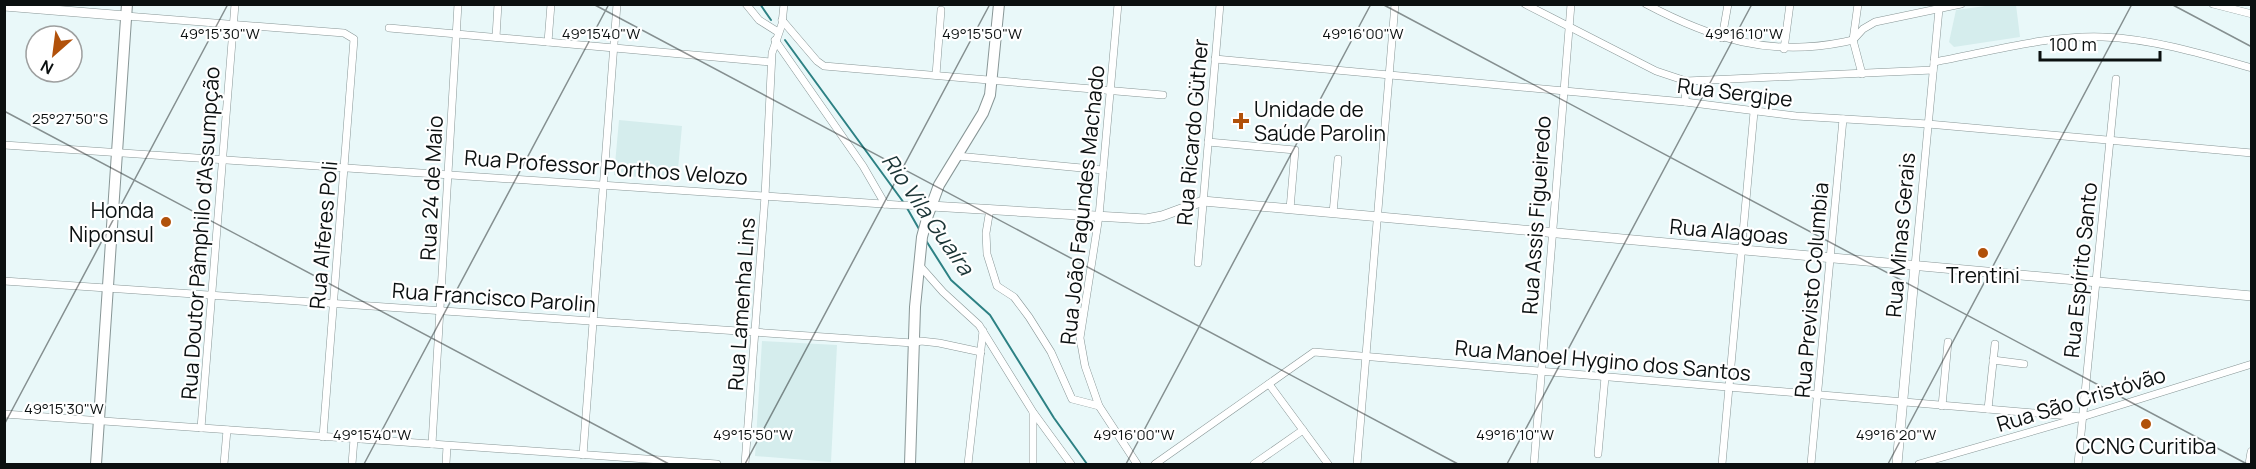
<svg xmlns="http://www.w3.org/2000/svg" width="2256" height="469" viewBox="0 0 2256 469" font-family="Manrope,sans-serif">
<rect width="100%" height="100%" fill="#e9f8f9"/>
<g fill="#d5eded">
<path d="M1993,5H2016L2020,37L1954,47L1949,42L1956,10Z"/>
<path d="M619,120L682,126L677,180L614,175Z"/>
<path d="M762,341L837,345L831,462L755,456Z"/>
</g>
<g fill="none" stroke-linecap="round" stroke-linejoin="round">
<g stroke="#2d8184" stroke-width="2">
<path d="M760,4L771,20"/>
<path d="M785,40L904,203"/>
<path d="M907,208L919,229"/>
<path d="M925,239L951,280L990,315L1054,418L1087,464"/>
</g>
<g stroke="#889696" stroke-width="8">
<g id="minor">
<path d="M746,4L759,20L778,32"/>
<path d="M1525,4L1656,71L1686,81L1933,70"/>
<path d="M1646,4C1712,39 1770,57 1844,42L1853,40L1863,29L1875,22L1961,4"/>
<path d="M1858,4L1853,40L1862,74"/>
<path d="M2213,4L2252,14"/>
<path d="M126,16L344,33L354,39L323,437"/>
<path d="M782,20L817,61L824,66L1163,95"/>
<path d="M389,28L771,62"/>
<path d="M496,37L498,4"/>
<path d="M1722,38L1728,4"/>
<path d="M775,40L863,166L885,204"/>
<path d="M548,42L551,4"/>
<path d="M1784,49L1790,4"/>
<path d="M1215,59L1685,102L1796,116L1928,124L2252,153"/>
<path d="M1934,62C1989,52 2047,35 2103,37C2153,39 2203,54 2252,68"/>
<path d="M936,75L941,10"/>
<path d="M1685,102L1686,81"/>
<path d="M1208,142L1295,150L1290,209"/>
<path d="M4,145L898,205L931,206"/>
<path d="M957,156L1103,170"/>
<path d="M990,209L986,233L987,254L997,286L1014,297L1029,317L1051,352L1072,399L1099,406L1137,464"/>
<path d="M1333,213L1338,159"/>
<path d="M1198,263L1220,4"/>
<path d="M920,266L943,292L979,325L1033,412L1071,464"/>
<path d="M1915,266L1939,9"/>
<path d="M4,281L913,343L921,341L939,343L981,352"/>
<path d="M1993,360L2024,364"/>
<path d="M1269,384L1328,464"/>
<path d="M1099,406L1085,366L1080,338L1099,216L1118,4"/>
<path d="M1942,406L1948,342"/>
<path d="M1988,409L1995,344"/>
<path d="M4,414L717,464"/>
<path d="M201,428L235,4"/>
<path d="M432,444L458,4"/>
<path d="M1598,454L1605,377"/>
<path d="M583,455L617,4"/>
<path d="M224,464L227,430"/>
<path d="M352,464L354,439"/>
<path d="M446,464L447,446"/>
<path d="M745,464L765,196L772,53L782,24L784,4"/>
<path d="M968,464L983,331"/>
<path d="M1033,464V413"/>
<path d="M1155,464L1314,352L2082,417"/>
<path d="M1254,464L1303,430"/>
<path d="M1357,464L1395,4"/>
<path d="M1534,464L1571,4"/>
<path d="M1722,464L1754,112"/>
<path d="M1811,464L1843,119"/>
<path d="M1919,464L2082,417L2252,364"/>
<path d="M2078,464L2116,79"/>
</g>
</g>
<g stroke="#889696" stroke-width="10">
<g id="tertiary">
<path d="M4,6L126,16"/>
<path d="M931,206L1146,219L1162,216L1203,201L2252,296"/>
<path d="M1897,464L1915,266"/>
<path d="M2250,464L2252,452"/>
</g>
</g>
<g stroke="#889696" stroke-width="12">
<path id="secondary" d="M910,464L915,307L922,237L928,215L939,185L983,113L990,95L999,4"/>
</g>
<g stroke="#889696" stroke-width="12">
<path id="primary" d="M96,464L127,4"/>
</g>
<use href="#minor" stroke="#fff" stroke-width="7"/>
<use href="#tertiary" stroke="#fff" stroke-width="9"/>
<use href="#secondary" stroke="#fff" stroke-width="10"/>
<use href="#primary" stroke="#fff" stroke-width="10"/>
</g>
<path fill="none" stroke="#0b1010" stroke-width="1.5" stroke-opacity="0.45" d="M593,4L1458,464M1382,4L2247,464M2171,4L2252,47M4,111L669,464M4,425L228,4M364,464L609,4M745,464L990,4M1126,464L1371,4M1507,464L1752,4M1888,464L2132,4"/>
<g fill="#b1510a" stroke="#fff" stroke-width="2">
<path d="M1238 112h6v6h6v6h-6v6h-6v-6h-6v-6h6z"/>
<circle cx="166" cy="222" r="6"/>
<circle cx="1983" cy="253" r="6"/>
<circle cx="2146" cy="424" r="6"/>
</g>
<g text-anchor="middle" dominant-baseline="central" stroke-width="4.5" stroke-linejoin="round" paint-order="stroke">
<g font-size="21" fill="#0b1010" stroke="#fff">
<text transform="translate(1735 92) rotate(7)">Rua Sergipe</text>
<text transform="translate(1192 132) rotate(-85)">Rua Ricardo Güther</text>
<text transform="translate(606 167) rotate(4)">Rua Professor Porthos Velozo</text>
<text transform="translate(431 188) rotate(-87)">Rua 24 de Maio</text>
<text transform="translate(1082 205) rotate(-84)">Rua João Fagundes Machado</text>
<text transform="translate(1536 215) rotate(-86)">Rua Assis Figueiredo</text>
<text transform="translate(1729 231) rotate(5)">Rua Alagoas</text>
<text transform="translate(200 233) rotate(-86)">Rua Doutor Pâmphilo d'Assumpção</text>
<text transform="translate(323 235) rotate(-85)">Rua Alferes Poli</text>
<text transform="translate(1900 235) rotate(-85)">Rua Minas Gerais</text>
<text transform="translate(2080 270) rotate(-84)">Rua Espírito Santo</text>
<text transform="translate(1811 290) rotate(-85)">Rua Previsto Columbia</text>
<text transform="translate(494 297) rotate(4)">Rua Francisco Parolin</text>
<text transform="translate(741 304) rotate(-86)">Rua Lamenha Lins</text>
<text transform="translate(1603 360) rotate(5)">Rua Manoel Hygino dos Santos</text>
<text transform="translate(2081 399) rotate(-17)">Rua São Cristóvão</text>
</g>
<g font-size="21" fill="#0b1010" stroke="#fff">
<text x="1254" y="109" text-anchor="start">Unidade de<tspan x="1254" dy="24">Saúde Parolin</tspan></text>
<text x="154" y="210" text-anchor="end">Honda<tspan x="154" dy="24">Niponsul</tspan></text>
<text x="1983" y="275">Trentini</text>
<text x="2146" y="446">CCNG Curitiba</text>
</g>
<g font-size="22" font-style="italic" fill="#1a3435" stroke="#fff">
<text transform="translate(928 214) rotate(55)">Rio Vila Guaíra</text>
</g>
</g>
<g font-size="15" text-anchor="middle" fill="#0b1010" stroke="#fff" stroke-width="4.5" stroke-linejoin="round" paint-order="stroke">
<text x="220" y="39">49°15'30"W</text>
<text x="601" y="39">49°15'40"W</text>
<text x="982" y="39">49°15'50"W</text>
<text x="1363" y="39">49°16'00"W</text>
<text x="1744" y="39">49°16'10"W</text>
<text x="70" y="124">25°27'50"S</text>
<text x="64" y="414">49°15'30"W</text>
<text x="372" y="440">49°15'40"W</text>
<text x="753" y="440">49°15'50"W</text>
<text x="1134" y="440">49°16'00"W</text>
<text x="1515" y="440">49°16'10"W</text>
<text x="1896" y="440">49°16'20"W</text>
</g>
<rect width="2256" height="469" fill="none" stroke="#0b1010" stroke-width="12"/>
<g transform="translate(54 54) rotate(208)"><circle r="28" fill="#ffffff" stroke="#9d9f9f" stroke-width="1.5"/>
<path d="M0-4.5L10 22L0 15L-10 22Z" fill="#b1510a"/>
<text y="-9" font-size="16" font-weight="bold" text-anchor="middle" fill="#0b1010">N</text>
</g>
<path d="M2040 51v9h120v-9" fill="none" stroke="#0b1010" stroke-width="3"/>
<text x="2049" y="51" font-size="18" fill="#0b1010" stroke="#ffffff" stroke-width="4.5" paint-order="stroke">100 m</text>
</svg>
